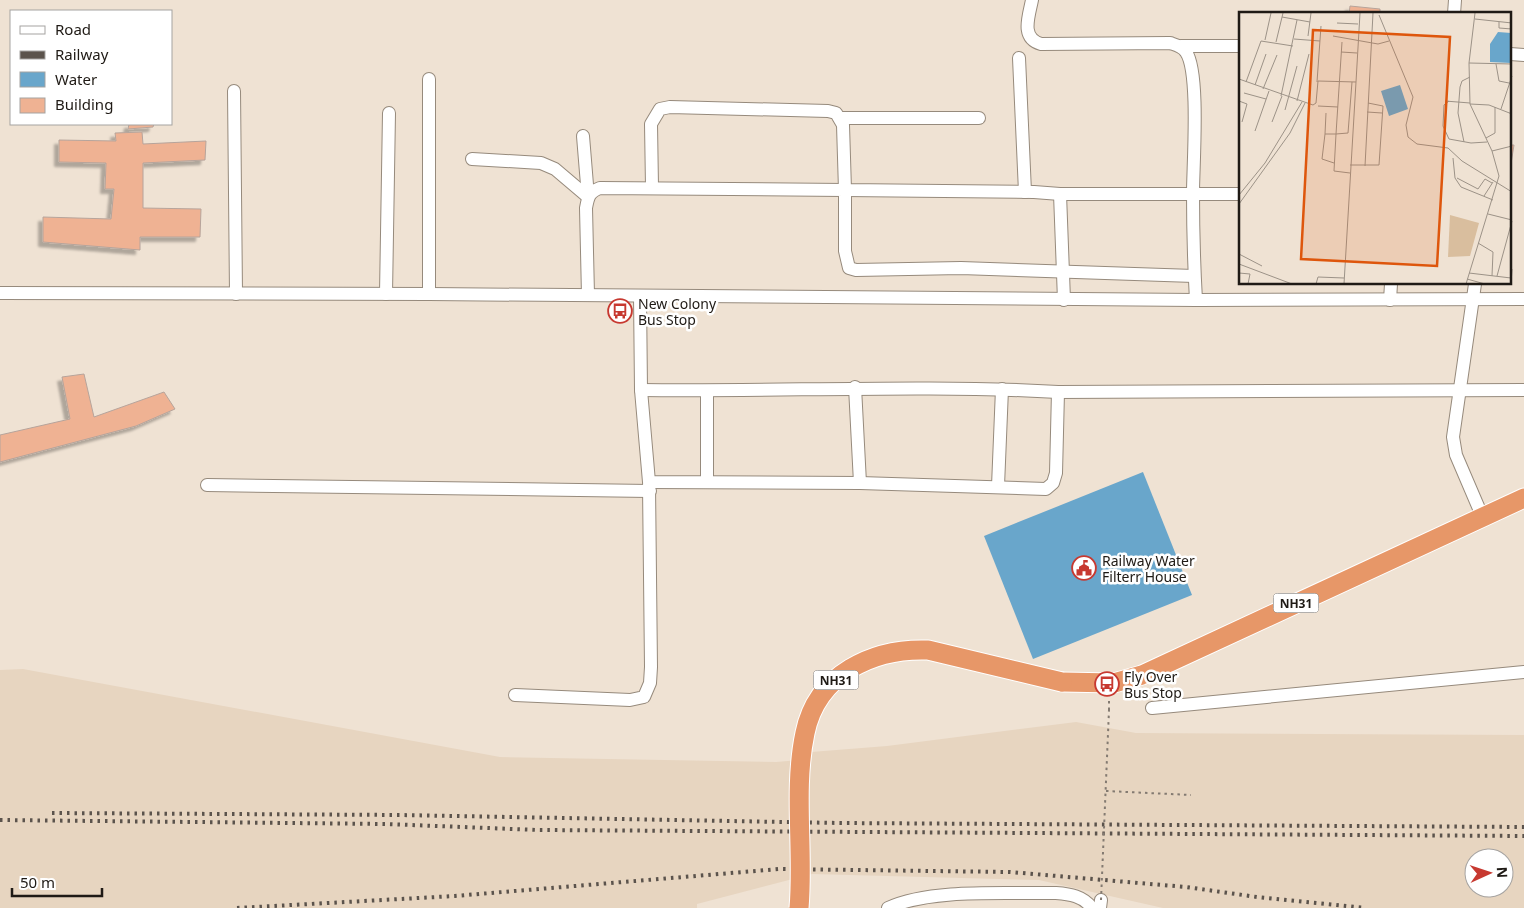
<svg xmlns="http://www.w3.org/2000/svg" width="1524" height="908" viewBox="0 0 1524 908" font-family="'Noto Sans',sans-serif">
<defs>
<filter id="shadow"><feDropShadow dx="-4.5" dy="4.5" stdDeviation="1" flood-color="#0004"/></filter>
</defs>
<rect width="100%" height="100%" fill="#efe2d3"/>
<path fill="#e7d5c0" fill-rule="evenodd" d="M23,669L500,757L776,762L811,759V752L887,746L1076,722L1136,733L1524,735V908H1163L1039,880L812,874L697,904V908H0V670ZM1474,858H1504V888H1474Z"/>
<path fill="#69a6cb" d="M1143,472L1192,595L1033,659L984,536Z"/>
<g fill="#efb293" stroke="#b6a49b" filter="url(#shadow)">
<path d="M1350,6L1380,9V14H1349Z"/>
<path d="M129,124H154L153,127L128,129Z"/>
<path d="M142,132L143,144L206,141L205,160L143,163V208L201,209L200,237H140V250L43,242V217L111,219L114,189H105L106,163L59,162V140L116,141L115,133Z"/>
<path d="M1510,145H1514L1510,170Z"/>
<path d="M84,374L94,417L164,392L175,409L136,426L0,462V435L70,419L62,377Z"/>
</g>
<g fill="none" stroke-linecap="round" stroke-linejoin="round">
<g stroke="#968a7c" stroke-width="14">
<g id="minor">
<path d="M1454,14L1455,0"/>
<path d="M1181,46H1240"/>
<path d="M1510,54L1524,55"/>
<path d="M1019,58L1025,192"/>
<path d="M429,79V294"/>
<path d="M234,91L236,294"/>
<path d="M840,118H979"/>
<path d="M583,136L588,197"/>
<path d="M472,159L541,163L555,169L588,197"/>
<path d="M652,187L651,124L660,109L670,107L828,111L836,113L843,125L845,190L1034,192L1060,194H1240"/>
<path d="M1060,194L1064,300"/>
<path d="M1475,284L1453,437L1456,455L1483,518"/>
<path d="M0,293L429,294L1196,300C1194,265 1193,229 1193,193C1193,165 1200,72 1186,52C1182,46 1176,45 1170,43L1041,44C1020,38 1029,16 1032,0"/>
<path d="M386,294L389,113"/>
<path d="M588,295L586,208C588,197 589,192 600,188L845,190V251L849,268L856,270L961,268L1194,276"/>
<path d="M640,296L641,390L649,482L860,483L1046,489L1053,483L1056,473L1058,392"/>
<path d="M1196,300L1524,299"/>
<path d="M1390,300L1391,284"/>
<path d="M855,387L860,483"/>
<path d="M641,390C780,392 919,384 1058,392L1524,390"/>
<path d="M707,481V391"/>
<path d="M207,485L650,491"/>
<path d="M998,486L1002,389"/>
<path d="M515,695L630,700L644,697L650,683L651,667L649,485"/>
<path d="M1152,708L1524,672"/>
<path d="M888,908C931,888 1007,894 1056,893C1070,894 1083,896 1092,908"/>
<path d="M1100,908L1101,900"/>
</g>
</g>
<g stroke="#fff" stroke-width="21">
<path id="highway" d="M1062,682L1114,683L1142,675L1524,498"/>
</g>
<g stroke="#837a71" stroke-width="2" stroke-dasharray="2.5 4" stroke-linecap="butt">
<path d="M1109,710V697"/>
<path d="M1106,791L1191,795"/>
</g>
<use href="#minor" stroke="#fff" stroke-width="12"/>
<use href="#highway" stroke="#e79768" stroke-width="19"/>
<g stroke="#5b534c" stroke-width="4" stroke-dasharray="2.5 5" stroke-linecap="butt">
<path d="M52,813L400,815L840,823L1524,827"/>
<path d="M0,820L386,824L538,830L1524,836"/>
<path d="M237,908L455,896L779,869L1010,872L1186,887L1257,897L1366,908"/>
</g>
<g stroke="#fff" stroke-width="21" stroke-linecap="butt">
<path id="highway-bridge" d="M799,908C804,851 793,789 805,733C817,674 873,648 928,650L1062,682"/>
</g>
<path stroke="#837a71" stroke-width="2" stroke-dasharray="2.5 4" stroke-linecap="butt" d="M1101,900L1109,710"/>
<use href="#highway-bridge" stroke="#e79768" stroke-width="19"/>
</g>
<defs>
<g id="bus-ring" transform="scale(1.25)"><circle r="9.5" fill="#fff" stroke="#c73930" stroke-width="1.5"/><path d="M-5-6H5V4H4V6H2V4H-2V6H-4V4H-5ZM-3.5-4V0h7V-4ZM-3.5 1.2v1.5H-2V1.2ZM2 1.2v1.5H3.5V1.2Z" fill="#c73930"/></g>
<g id="civic-ring" transform="scale(1.25)"><circle r="9.5" fill="#fff" stroke="#c73930" stroke-width="1.5"/><path d="M-.6-6.5H3V-4.5H.6V-3L4-1V1h2V6H-6V1h2V-1L-.6-3ZM-1.2 2.5V6h2.4V2.5Z" fill="#c73930"/></g>
</defs>
<g fill-rule="evenodd">
<use href="#bus-ring" x="620" y="311"/>
<use href="#civic-ring" x="1084" y="568"/>
<use href="#bus-ring" x="1107" y="684"/>
</g>
<g text-anchor="middle" dominant-baseline="central" stroke-width="5" stroke-linejoin="round" paint-order="stroke">
<g fill="#fff" stroke="#625f5b" stroke-width="1">
<rect x="1273.5" y="593.5" width="45" height="19" rx="4"/>
<rect x="813.5" y="670.5" width="45" height="19" rx="4"/>
</g>
<g font-size="12" font-weight="bold" fill="#1f1a15">
<text x="1296" y="603">NH31</text>
<text x="836" y="680">NH31</text>
</g>
<g font-size="14" fill="#1f1a15" stroke="#fff" text-anchor="start">
<text x="638" y="303">New Colony<tspan x="638" dy="16">Bus Stop</tspan></text>
<text x="1102" y="560">Railway Water<tspan x="1102" dy="16">Filterr House</tspan></text>
<text x="1124" y="676">Fly Over<tspan x="1124" dy="16">Bus Stop</tspan></text>
</g>
</g>
<g transform="translate(1239 12)">
<rect width="272" height="272" fill="#efe2d3"/>
<path d="M211,203L240,211L231,244L209,245Z" fill="#d9be9e"/>
<path d="M259,20L272,21V51L251,50V32ZM161,73L169,97L150,104L142,79Z" fill="#69a6cb"/>
<path fill="none" stroke="#9c9287" stroke-width="1" d="M140,3L174,85L167,113L169,125L178,132L209,136L223,149L273,180M43,5L71,10M236,7L273,11M260,10V16L273,17M98,11L119,12M69,24L72,1M94,24L139,32L150,29M55,27L81,29M26,28L32,1M37,30L44,1M102,40L118,41M230,51L273,52M257,52L260,69L270,71M0,67L74,93L77,91L79,69L117,70L105,272M7,70L22,29L54,34M78,70L82,14M117,70L121,1M16,73L27,42M24,77L38,43M5,81L27,87M42,84L58,8M0,89L8,92L3,110M58,89L70,42M206,89L231,91M210,89L205,93L204,114L210,127L232,131L248,130M231,92L230,51L236,1M79,94L99,95M262,97L273,64M46,98L58,54M128,100L143,101M33,110L43,84M16,119L30,79M86,122L87,101M247,126L256,121V95M225,130L219,101L221,75L223,69L231,65M253,139L273,134M214,146L216,166L222,175L254,188M95,151L83,147L86,122H97L103,30M111,153H140L144,94L129,91M126,154L134,1M111,161L95,159L97,122L109,121L113,70M218,166L239,177L246,167L253,171M0,183L26,151L63,90M245,184L254,170M0,192L51,121L66,91M249,202L273,208M239,231L254,240L253,264M0,242L23,254M0,252L53,272M0,261L11,262L9,272M230,261L272,266M258,264L273,209M228,267L246,272M77,272L79,265L105,266M227,272L260,164L253,139L231,92L250,93L273,102M272,272L273,257"/>
<path fill="#de560c" fill-opacity="0.15" stroke="#de560c" stroke-width="2.5" d="M74,18L211,25L198,254L62,247Z"/>
<rect width="272" height="272" fill="none" stroke="#1f1a15" stroke-width="2.5"/>
</g>
<rect x="10" y="10" width="162" height="115" fill="#ffffff" stroke="#a5a3a1"/>
<rect x="20" y="26" width="25" height="8" fill="#ffffff" stroke="#a5a3a1"/>
<text x="55" y="35" font-size="15" fill="#1f1a15">Road</text>
<rect x="20" y="51" width="25" height="8" fill="#5b534c" stroke="#a5a3a1"/>
<text x="55" y="60" font-size="15" fill="#1f1a15">Railway</text>
<rect x="20" y="72" width="25" height="15" fill="#69a6cb" stroke="#a5a3a1"/>
<text x="55" y="85" font-size="15" fill="#1f1a15">Water</text>
<rect x="20" y="98" width="25" height="15" fill="#efb293" stroke="#a5a3a1"/>
<text x="55" y="110" font-size="15" fill="#1f1a15">Building</text>
<g transform="translate(1489 873) rotate(87)"><circle r="24" fill="#ffffff" stroke="#a5a3a1"/>
<path d="M0-4L9 19L0 12L-9 19Z" fill="#c73930"/>
<text y="-8" font-size="14" font-weight="bold" text-anchor="middle" fill="#1f1a15">N</text>
</g>
<path d="M12 888v8h90v-8" fill="none" stroke="#1f1a15" stroke-width="2.5"/>
<text x="20" y="888" font-size="15" fill="#1f1a15" stroke="#ffffff" stroke-width="4" paint-order="stroke">50 m</text>
</svg>
